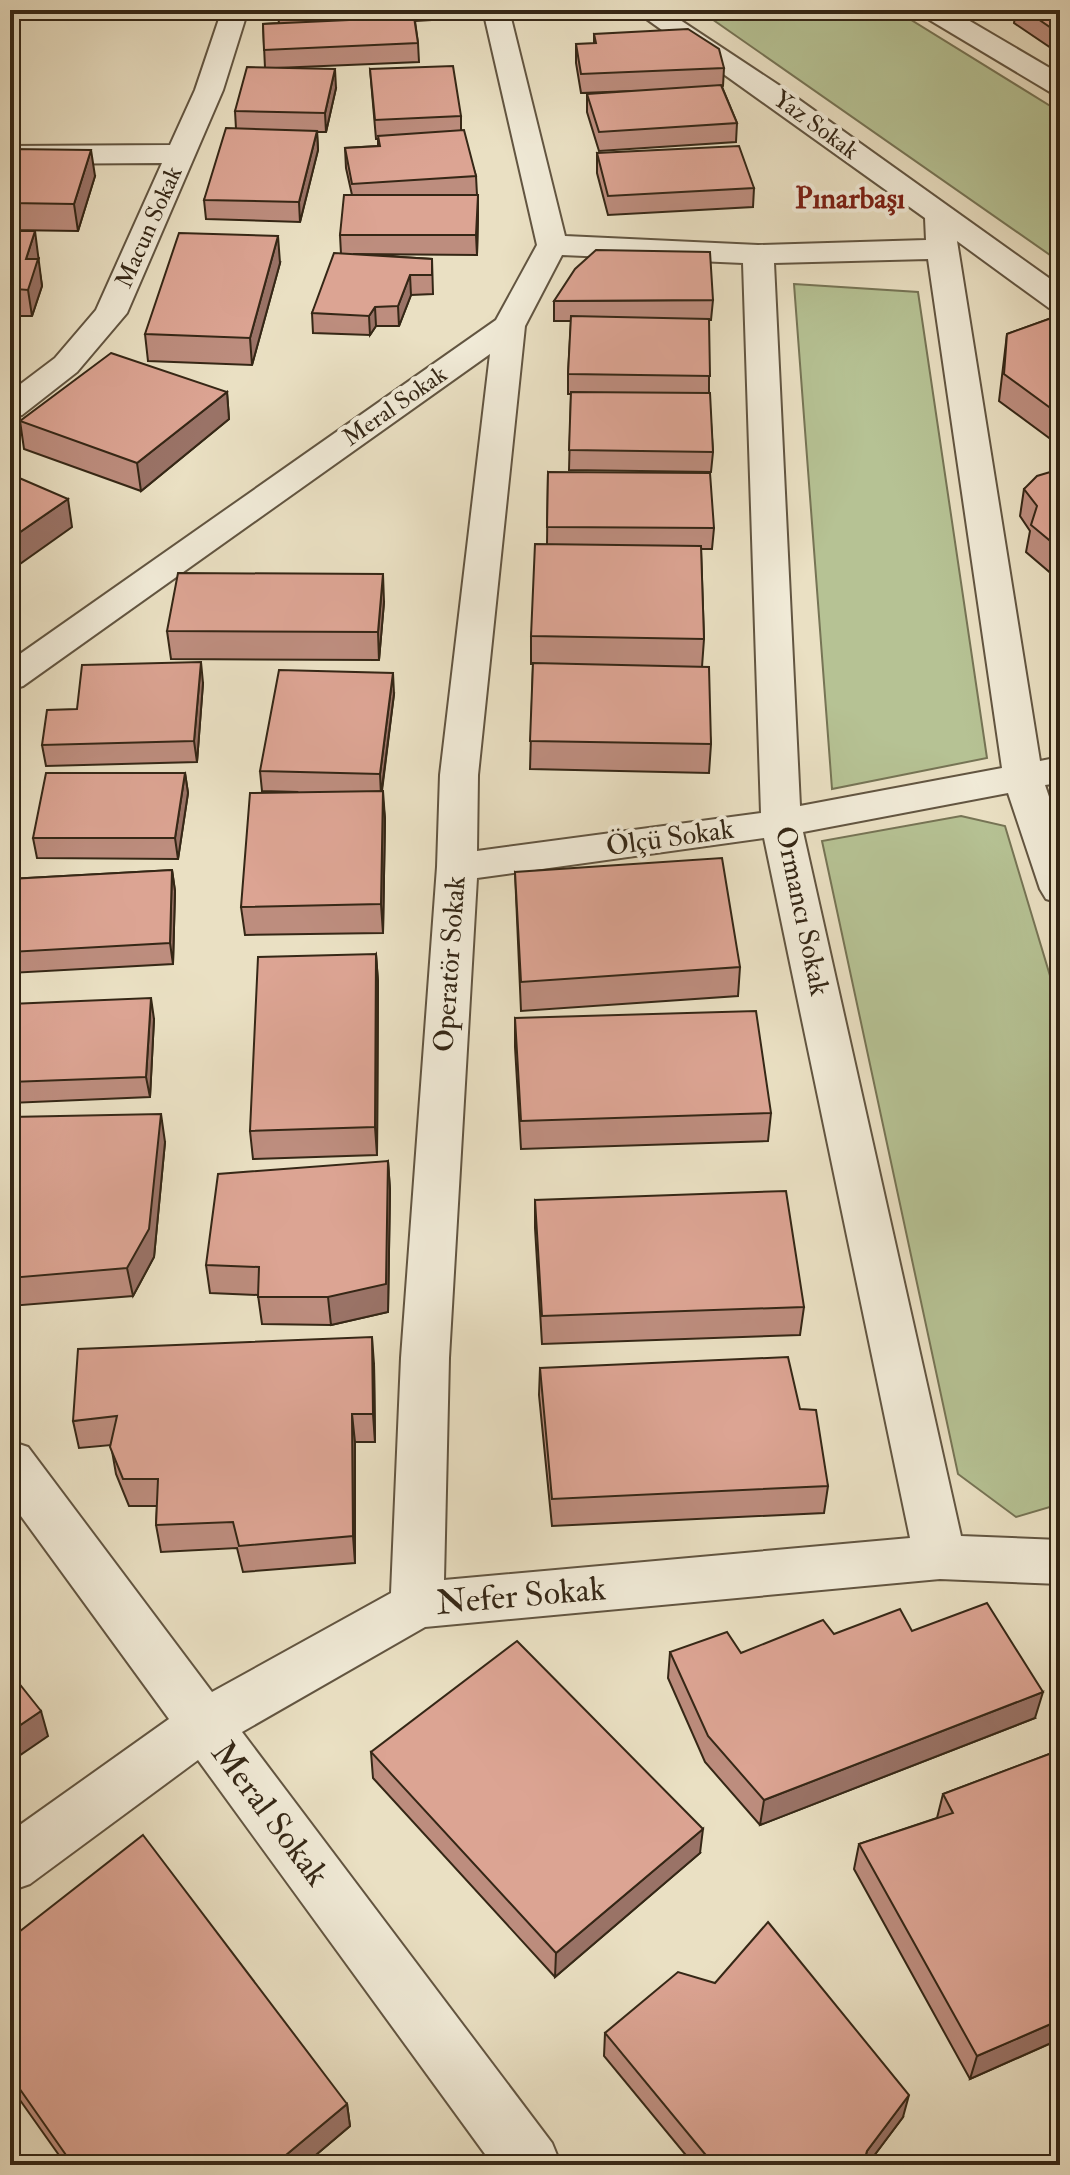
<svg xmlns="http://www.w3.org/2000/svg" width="1070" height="2175" viewBox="0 0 1070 2175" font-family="'IM FELL Double Pica',serif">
<rect width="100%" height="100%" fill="#eae0c3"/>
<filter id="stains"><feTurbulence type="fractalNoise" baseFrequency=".0025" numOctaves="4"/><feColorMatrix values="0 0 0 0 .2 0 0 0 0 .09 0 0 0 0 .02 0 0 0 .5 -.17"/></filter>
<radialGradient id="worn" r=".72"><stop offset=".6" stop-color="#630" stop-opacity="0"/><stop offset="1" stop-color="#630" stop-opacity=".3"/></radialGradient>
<g fill="#b6c294" stroke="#767455" stroke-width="2">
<path d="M699,10H895L1060,112V262Z"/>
<path d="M794,284L918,292L987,758L832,789Z"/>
<path d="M961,816L1005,826L1060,1009V1504L1016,1517L958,1474L822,841Z"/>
</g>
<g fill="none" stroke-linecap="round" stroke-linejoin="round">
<g stroke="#625541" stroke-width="4">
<g id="minor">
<path d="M222,10H248L223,90L127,313L77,372L22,415L10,418V392L55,358L96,310L162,163L10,164V146L170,145L195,90Z"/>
<path d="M483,10H509L565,236L758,245L926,240L925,218L634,10H665L780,86L1060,286V310L1049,308L957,241L1040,761L1060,757V783L1045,785L1060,829V903L1046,899L1040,889L1008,793L803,832L961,1536L1060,1540V1584L940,1579L425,1627L242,1732L552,2143L561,2165H493L198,1760L30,1884L10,1891V1832L169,1719L10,1501V1441L28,1447L212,1692L391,1593L401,1358L437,867L440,775L490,354L23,686L10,690V661L496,320L537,245ZM562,255L743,263L761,813L477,851L478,775L525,326ZM928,259L1002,768L800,806L774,263ZM764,838L910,1538L444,1580L449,1358L477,878Z"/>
<path d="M919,10H951L1060,74V94L1050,92L923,16Z"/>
</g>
</g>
<use href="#minor" fill="#f1ebd8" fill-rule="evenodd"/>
</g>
<g fill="#bd8d7e" stroke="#352716" stroke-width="2">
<path d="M277,10H431V20L415,21L418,43L419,62L276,68L336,88L326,132H317L318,150L300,222L206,219L204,200L236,129L235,111L265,68L263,24L279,23Z"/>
<path d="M1016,10H1060V54L1014,23Z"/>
<path d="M594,34L724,68L723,86L722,87L737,123L736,142L599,151L587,112V94L633,91L581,93L576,63V44H594Z"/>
<path d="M370,69L461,116V130L476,176L478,214L477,255L353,254L432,259L433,294L411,295L399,326H376L370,335L313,333L312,313L341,254L340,235L352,195L346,168L345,148L378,146V139H376Z"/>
<path d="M10,149L95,176L78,231L10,230Z"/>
<path d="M597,153L754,188L753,207L608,215L597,173Z"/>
<path d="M10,231L39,258L38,261L42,286L32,316H20L11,343H10Z"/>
<path d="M280,263L252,365L148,361L145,334Z"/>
<path d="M713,300L711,320H709V393L713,452L711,472L569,470L571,394H568V374L571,321H554V301Z"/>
<path d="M1060,315V446L999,401L1007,334Z"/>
<path d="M227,392L229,419L141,491L24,449L20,421Z"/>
<path d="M1060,469V581L1026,552L1030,531L1020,516L1024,489Z"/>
<path d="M548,472L714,528L712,549H701L704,639L702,667L711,744L709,773L530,769L533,664H531V636L547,544Z"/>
<path d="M384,602L379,660L171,659L167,631Z"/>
<path d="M203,683L197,762L46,766L42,745L77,709Z"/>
<path d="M394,694L382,791L385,819L383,933L245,935L241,907L297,792L262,791L260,771Z"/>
<path d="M185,773L188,793L178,859L37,858L33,838Z"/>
<path d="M172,870L175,891L173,964L10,973V879Z"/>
<path d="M515,872L740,967L738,996L521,1011Z"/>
<path d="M376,954L378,982L377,1155L253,1159L250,1131Z"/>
<path d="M10,1004L154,1019L150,1097L10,1103Z"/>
<path d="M515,1018L771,1113L768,1141L521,1149L515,1047Z"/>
<path d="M10,1117L165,1142L154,1257L133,1296L10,1306Z"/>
<path d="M388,1161L390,1190L388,1312L331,1325L262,1324L258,1295L210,1293L206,1265Z"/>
<path d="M535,1200L804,1307L800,1335L542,1344L535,1228Z"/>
<path d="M374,1364L375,1442H355V1563L243,1572L237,1548L161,1552L156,1525L157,1506H129L116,1474L111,1445L79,1448L73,1421Z"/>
<path d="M540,1368L800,1409L828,1486L824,1513L552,1526L539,1395Z"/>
<path d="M912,1631L1035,1718L760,1825L705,1762L668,1678L670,1652L741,1653L834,1634Z"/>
<path d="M1060,1750V2039L970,2079L854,1869L859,1844L937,1818L943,1794Z"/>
<path d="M371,1752L700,1853L555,1977L373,1778Z"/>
<path d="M10,1939L347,2104L350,2126L304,2165H66L10,2086Z"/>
<path d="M605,2033L903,2117L867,2165H694L604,2056Z"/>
</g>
<g fill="#9a7367" stroke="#352716" stroke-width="2">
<path d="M335,69L336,88L326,132L325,113Z"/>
<path d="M317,131L318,150L300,222L299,202Z"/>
<path d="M91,150L95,176L78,231L74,204Z"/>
<path d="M478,195V214L477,255L476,235Z"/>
<path d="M35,231L42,286L32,316L28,290L26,259Z"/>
<path d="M278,236L280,263L252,365L250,338Z"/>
<path d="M410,275L411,295L399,326L398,306Z"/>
<path d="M16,289L20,316L11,343L10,307Z"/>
<path d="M375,307L376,326L370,335L369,316Z"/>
<path d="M227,392L229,419L141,491L137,463Z"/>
<path d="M68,499L72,527L10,571V539Z"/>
<path d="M383,574L384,602L379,660L378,632Z"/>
<path d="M201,662L203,683L197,762L194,741Z"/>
<path d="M393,673L394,694L381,795L380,774Z"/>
<path d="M185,773L188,793L178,859L175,838Z"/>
<path d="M383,791L385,819L383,933L381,904Z"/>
<path d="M172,870L175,891L173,964L170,943Z"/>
<path d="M376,954L378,982L377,1155L375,1127Z"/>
<path d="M151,998L154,1019L150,1097L146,1077Z"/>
<path d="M161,1114L165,1142L154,1257L133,1296L127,1268Z"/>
<path d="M388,1161L390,1190L388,1312L331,1325L328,1297Z"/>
<path d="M372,1337L374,1364L375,1442L373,1414Z"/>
<path d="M352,1414L355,1442V1563L353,1536Z"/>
<path d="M1043,1692L1035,1718L760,1825L764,1800Z"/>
<path d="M41,1711L48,1736L10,1762V1732Z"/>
<path d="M703,1829L700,1853L555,1977L556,1953Z"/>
<path d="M1060,2020V2039L970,2079L977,2056Z"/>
<path d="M909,2095L903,2117L867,2165H863L867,2151Z"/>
<path d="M347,2104L350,2126L304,2165H274Z"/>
</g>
<g fill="#dca493" stroke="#352716" stroke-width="2">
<path d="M1025,10H1060V34Z"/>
<path d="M414,17L418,43L264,50L263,24Z"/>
<path d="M688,29L719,49L724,68L581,74L576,44L596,43L594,34Z"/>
<path d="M453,66L461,116L375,120L370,69Z"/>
<path d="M247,67L335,69L325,113L235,111Z"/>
<path d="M721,85L737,123L599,132L587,94Z"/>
<path d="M226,128L317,131L299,202L204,200Z"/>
<path d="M464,130L476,176L352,184L345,148L380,146L378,136Z"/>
<path d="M739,146L754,188L608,196L597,153Z"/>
<path d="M10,149L91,150L74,204L10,203Z"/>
<path d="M344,195H478L476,235H340Z"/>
<path d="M10,231H35L26,259H38L28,290L16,289L10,307Z"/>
<path d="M179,233L278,236L250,338L145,334Z"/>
<path d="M596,250L710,252L713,300L554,301L575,269Z"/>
<path d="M334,253L432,259V275H410L398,306L375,307L369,316L312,313Z"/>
<path d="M1060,315V415L1004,374L1007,334Z"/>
<path d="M571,316L709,319L710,376L568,374Z"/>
<path d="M111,353L227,392L137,463L20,421Z"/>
<path d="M571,392L710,393L713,452L569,450Z"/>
<path d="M1060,469V549L1031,525L1037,506L1024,489L1037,476Z"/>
<path d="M548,472L710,473L714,528L547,527Z"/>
<path d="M10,474L68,499L10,539Z"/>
<path d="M535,544L701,546L704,639L531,636Z"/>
<path d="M178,573L383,574L378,632L167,631Z"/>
<path d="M201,662L194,741L42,745L47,710L77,709L82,665Z"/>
<path d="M533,663L709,667L711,744L530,741Z"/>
<path d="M279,670L393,673L380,774L260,771Z"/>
<path d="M46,773H185L175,838H33Z"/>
<path d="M383,791L381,904L241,907L250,793Z"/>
<path d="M722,858L740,967L521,982L515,872Z"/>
<path d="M172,870L170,943L10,952V879Z"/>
<path d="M376,954L375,1127L250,1131L258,957Z"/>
<path d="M151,998L146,1077L10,1082V1004Z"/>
<path d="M756,1011L771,1113L521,1121L515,1018Z"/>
<path d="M161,1114L149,1229L127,1268L10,1278V1117Z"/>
<path d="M388,1161L386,1284L328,1297H258L259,1267L206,1265L218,1174Z"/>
<path d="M786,1191L804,1307L542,1316L535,1200Z"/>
<path d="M372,1337L373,1414H352L353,1536L239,1546L233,1522L156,1525L158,1479H123L110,1447L117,1416L73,1421L78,1349Z"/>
<path d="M788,1357L800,1409L816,1410L828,1486L552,1499L540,1368Z"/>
<path d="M987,1603L1043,1692L764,1800L708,1736L670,1652L727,1632L741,1653L823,1620L834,1634L900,1609L912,1631Z"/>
<path d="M517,1641L703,1829L556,1953L371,1752Z"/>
<path d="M10,1672L41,1711L10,1732Z"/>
<path d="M1060,1750V2020L977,2056L859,1844L953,1813L943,1794Z"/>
<path d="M143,1835L347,2104L274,2165H73L10,2075V1939Z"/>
<path d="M768,1922L909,2095L867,2151L863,2165H714L605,2033L678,1972L715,1983Z"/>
</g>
<g text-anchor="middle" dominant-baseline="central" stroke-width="8" stroke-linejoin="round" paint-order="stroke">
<g font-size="24" fill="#352716" stroke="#f1ebd8">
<text transform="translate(816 125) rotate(36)">Yaz Sokak</text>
<text transform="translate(149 227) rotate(-66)">Macun Sokak</text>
<text transform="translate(395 406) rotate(-35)">Meral Sokak</text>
</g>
<g font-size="28" fill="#352716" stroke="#f1ebd8">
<text transform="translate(670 838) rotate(-8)">Ölçü Sokak</text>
<text transform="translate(802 911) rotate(78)">Ormancı Sokak</text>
<text transform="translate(450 964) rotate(-86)">Operatör Sokak</text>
</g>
<g font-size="30" font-weight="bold" fill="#7a1f14" stroke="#f1ebd8">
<text x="850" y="198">Pınarbaşı</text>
</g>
<g font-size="34" fill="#352716" stroke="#f1ebd8">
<text transform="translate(521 1596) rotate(-5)">Nefer Sokak</text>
<text transform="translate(270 1814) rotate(53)">Meral Sokak</text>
</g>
</g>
<rect width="1070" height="2175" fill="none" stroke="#eae0c3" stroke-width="40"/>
<rect x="12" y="12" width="1046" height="2151" fill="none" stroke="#352716" stroke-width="4"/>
<rect x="20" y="20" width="1030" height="2135" fill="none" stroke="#352716" stroke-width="2"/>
<rect width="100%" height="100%" filter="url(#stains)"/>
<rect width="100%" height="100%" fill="url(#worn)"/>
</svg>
